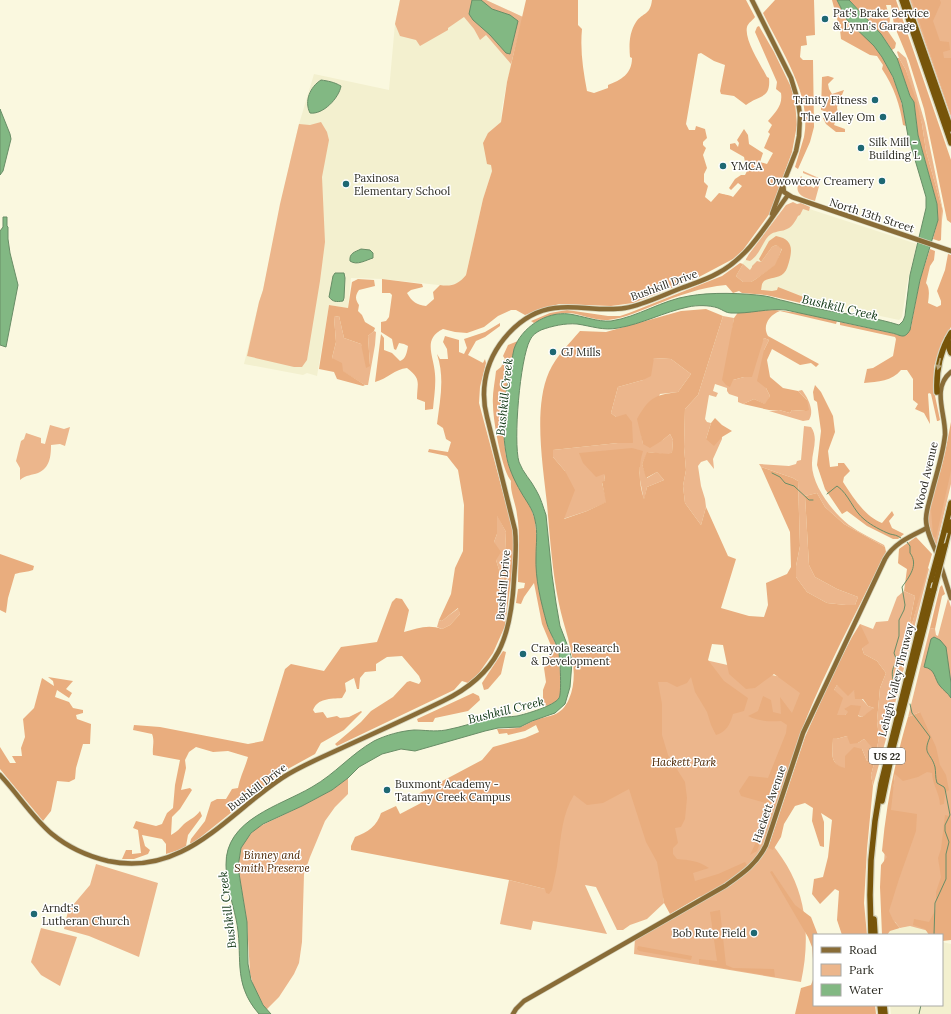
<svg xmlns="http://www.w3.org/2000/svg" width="951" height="1014" viewBox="0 0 951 1014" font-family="Lora,serif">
<rect width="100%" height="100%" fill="#faf8df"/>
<g fill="#f3f0cf">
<path d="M400,0H486L523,17L507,82L502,108L501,122L488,133L492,171L483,199L466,275L460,282L448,286L382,279L351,278L348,308L329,305L317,376L307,373L303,375L244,364L259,302L263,290L292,153L299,124L314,74L389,90L395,24Z"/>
<path d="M791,203L917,244L907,284L902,317L899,320L750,288L734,274Z"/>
<path d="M913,925L925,929L929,935H887L890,931Z"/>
<path d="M942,942L951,944V1014H891L890,1005H942Z"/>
</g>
<g fill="#ecb68c">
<path d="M400,0H486L523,17L511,64L486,35L480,40L474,29L464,17L448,28V30L420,46L416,40L400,36L395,24Z"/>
<path d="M910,0H951V118V117Z"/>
<path d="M898,51L906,58L925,123L943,211L941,229L942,208L926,151L922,124L906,70L899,58L897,52Z"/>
<path d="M321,122L327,132L329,140L322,177L325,242L320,281L307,360L302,367H294L247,356L259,302L263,290L280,204L299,124L310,125Z"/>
<path d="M803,171L821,179L815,201C799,196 793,193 801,176L802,177L800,181L814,188L818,179L803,173Z"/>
<path d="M793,202L797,204L801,203L810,207L809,211L803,209L800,215L798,216C794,224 790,230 780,231C777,232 774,232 771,234C763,239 761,254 750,261L746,260V259L749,254L786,205Z"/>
<path d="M776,245L782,248L776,265L756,279L751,282H743L736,276L743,264L750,270L752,267V266L757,261L761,262L772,247Z"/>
<path d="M339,316L344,338L361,344L370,366L368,336L374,331L376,332L375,345L368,385H365L342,371L332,358L336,342L334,317Z"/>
<path d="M723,316L734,318L732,333L733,380L744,377L764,338L769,340L764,350L766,388L770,396L766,405L754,399L743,404L738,402V397L729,394L727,391V388L715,384L713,391L718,393L716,397L709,395L705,419L707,422L711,423L706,439L722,437V439L713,459L714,469L707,460L701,462L698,466L701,486L705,499L706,507L701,525L685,503L683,486L686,470L684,447L685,409L698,395Z"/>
<path d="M654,358L671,359L691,374L678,392L660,394L641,432L643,444L663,440L670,434L673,440L672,452L669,455L648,452L642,464L647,478L657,472L664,480L647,487L644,501L640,480V460L604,474L605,480L602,483L607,502L587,511L563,519L568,506L565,471L553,457V450L618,443H633L616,417L611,413L618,387L643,380Z"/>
<path d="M802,390C808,398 815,411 809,420L803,421L769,411L779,410L790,413L792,410L805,411L807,400L798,391Z"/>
<path d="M50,425L64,429L70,427L65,446L60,444L51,445C51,456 50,468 38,473C32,475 26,475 20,480V468L16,461L21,441L24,439L26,433L41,438V443L45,444Z"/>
<path d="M804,426L811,427C819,438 812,451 812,463C811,484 833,513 849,525C860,533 873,539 884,545L885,547L844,524L825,507L817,493L805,496L809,565L815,577L837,589L858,597L855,605H846L827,603L807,592L796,577V566L800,546L798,481L793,478L761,467L759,464L789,466L796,464L797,461L801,460Z"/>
<path d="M947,444L940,473L951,471V484L936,547L929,526L928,512Z"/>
<path d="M497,515L506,532L503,591H501V576L496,560L494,542L497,534Z"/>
<path d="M927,567L929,569L886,739L873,786L871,775L875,760L879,737L877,721L880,688L886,673L877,661L864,654L862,648L860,624L873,629L876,622L888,621L897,597L904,591L915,596L910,621L912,624Z"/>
<path d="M948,598L951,607V937L910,926L900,928L895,922L883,919L882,891L886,834L896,768L920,712L908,717L930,628L935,629L936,635L938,636Z"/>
<path d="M459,608L460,614L450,625L442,629L437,627L439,620L442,621L448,616Z"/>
<path d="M701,659L816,685L807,708L803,733L766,845L772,844C779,853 786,863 791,873C808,906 809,946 801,982L634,954L635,938L702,899L700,896L663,894L664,903L647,919L630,925L623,930H617L596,887L585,885L607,934L533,921L531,930L500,924L509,880L545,889L600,679Z"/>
<path d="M837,685L854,690L868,706L874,708L872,711L862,717L844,709L849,712L845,715H837L834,690Z"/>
<path d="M847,736L858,743L864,739L871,745L873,760L867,761L862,749L845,769C828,764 833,751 833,737L836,739Z"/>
<path d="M348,778V794L335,807L325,821L310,857L304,874L302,942L299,963L294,974L279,997L266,1010L254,988L250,973L247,922L238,867L241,848L248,837L256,828L302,806L332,790Z"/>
<path d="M96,864L158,883L139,957L89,936L64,929L68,911L90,885Z"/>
<path d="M41,928L77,937L60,986L41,975L31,962Z"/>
</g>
<g fill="#e9ad7e" fill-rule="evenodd">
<path d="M526,0H578V25L582,29C580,50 583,70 587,91L594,93L608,88V85C621,80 632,74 632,58L630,57C629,45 629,33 636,22C643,12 650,16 652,0H746L755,17C753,20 748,23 747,27C744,40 761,65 767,77L769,78C771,99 759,95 746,105L734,96L721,94L720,91L725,65L714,61L701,53L698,54L686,124L689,130H695L696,126L705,129L707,138L703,142V145L706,148L703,155L707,168L704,174V182L708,186L705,197L711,202L719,193C724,195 728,194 733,197L742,186L738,183L731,190L729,188L735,179L741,175H745L748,169L746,167L744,157L730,149V144L735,143L738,147L739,143L737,140L744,129L748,135L749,144L763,153L760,162L767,164L773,153L764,148L770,134L768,132L772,125L768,121C775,112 783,106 781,93L776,89L777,82L755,32L757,27L759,26L774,52L791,87L795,102L797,125L792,152L770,213L743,250L733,259L699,277L633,303L611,306L559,304L525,315L516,310H511L498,316L484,327L467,333L455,332L443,329C422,339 434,356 435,374C436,386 434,397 433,409L425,410V402L417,399C417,382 422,380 407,368C395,369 387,379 375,382L381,334L384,338V350L392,353L400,361C406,359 407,352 408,346L404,344L399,343L396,350L394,349L392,339L381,332V322L386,321L389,317L392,295L390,293H382V279L422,284L423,287L411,290L407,293C412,302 417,305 426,306L434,299L433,292L440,285C451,287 459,284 466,275L483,199L492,171L491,165L487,164L483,143L488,133L501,122L507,82Z"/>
<path d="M775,0H814L815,35L806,36L807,45L801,46L800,57L803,60H813L814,127L810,142L798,169L795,167C798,157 801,147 804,137C813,96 780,49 763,13Z"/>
<path d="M832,0H837C841,7 843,15 848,22C855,29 865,34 871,42C891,65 902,96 906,126L903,125C900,105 894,87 882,69L883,65L877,56L870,55L841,39L840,30Z"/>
<path d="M849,0H896L951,160V223L947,220L924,109L909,61L894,25L891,5H886L890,20L889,24H887L885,27L896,43L895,48L892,50L881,34Z"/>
<path d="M912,0H940L941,3L933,21L940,41L949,42L950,50L943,52L944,58H951V115Z"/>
<path d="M897,58H899L906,70L917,103L922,124L926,151L942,208L941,240L939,241L933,239L938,220L937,204L918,135L914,102L910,96Z"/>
<path d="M828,76L834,78L828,84L829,89L832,94L844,90L837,107L838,114L834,125L845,129V132H836L826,124L823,118L827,117V112L821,110L822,77Z"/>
<path d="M776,236C792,239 793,248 789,262C788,265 787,270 784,273C778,279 770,277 764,281C761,284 762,287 761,290L772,291L777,290L778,287L806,298L841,309L840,312L766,295L742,293L739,291L733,293L726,285C702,287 677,296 655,305C640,311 625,318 608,320C594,321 582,314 569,313C557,312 544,318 534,323L531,321L550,313L567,310L608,316H620L629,313L722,276L740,263L743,264L736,276L743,282H751L756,279L775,265L782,249L776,245L772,247L761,262L759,259L769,241Z"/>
<path d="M930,249L935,251L934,260L930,266L926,283C930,288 929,296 928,303L937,307L941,305V301L937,291L945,270L948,254L951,255V327L942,342L934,367V391L940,420L938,421H937L931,394L929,393L928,394L930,424L924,413L915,409L918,404L913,400V379L907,370H901C892,381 878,382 864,383L867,369L873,368L893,356L896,339L895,337L840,325V322L905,336L911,327L920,280Z"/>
<path d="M358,279L374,280L375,286L359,290C355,296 355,299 359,305L358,311L362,315L365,322L375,328L374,331L368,336L370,366L366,368L361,344L344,338L339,316L334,317L336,342L332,358L342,363L343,371L365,385L363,386L337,379L334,372L319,369L329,305L348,308L352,282Z"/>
<path d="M706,309L723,316L698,395L685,409L684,447L686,470L683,486L685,503L701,525L706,507L728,556L736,559L721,608L749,616L764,617L768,605L766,583L787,574L791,567L790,532L761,467L793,478L798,481L800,546L796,566V577L807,592L827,603L846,605H855L858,597L837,589L815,577L809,565L805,496L817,493L825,507L844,524L885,547L886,552C862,601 836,650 814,700C793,749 777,801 757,851L750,855L756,842L769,804L741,796L739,791L749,776L768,778L786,733L787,725L781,721C770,722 758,721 748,716L758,711L763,696L771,700L773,712L781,714L780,697L792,713L800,693L774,674L755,688L746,689L729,674L723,645L712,644L708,660L724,681L748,698L744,711L733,714C730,725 726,732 716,735L711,725L707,712L695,692L691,677L687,683L677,687L667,682H658L662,704V735L668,755L685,782L687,798L685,819L681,827L675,828L678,843L673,848V854L677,859C689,860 699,861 709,868L693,873L695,881L718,874L745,862L747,865L737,875L670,914L664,903L657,862L646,842L629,789L603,803L587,805L574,795C562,814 561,837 558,859C557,869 554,880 552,890L549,894L546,893L545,889L509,880L351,850V846L355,837C368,832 377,826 381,813L396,806L400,814L421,803L418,794L482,760L493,747L525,738L539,732L536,725L525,731L508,735L507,733L499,734L497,729C505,729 514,729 521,727C526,725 530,722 535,720C550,715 561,717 569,699C582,668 565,634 559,604C552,571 550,537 547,504C543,466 533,408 549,372C556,356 569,344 580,331L606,332L681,311ZM654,358L671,359L691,374L678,392C654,395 649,398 637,419L643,444L650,448L663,440L670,434L673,440L672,452L669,454L647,452L642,464L646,478L657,472L664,480L647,487L644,499C639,485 638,466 643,451L632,448L579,453L583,463L596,477L604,474L605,480L602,482L606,502L587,511L564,519L575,490L565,471L553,457V450L618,443H633L632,422L626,414L616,417L611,413L618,387L643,380L651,376Z"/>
<path d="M775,310L801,313L837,321L836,324L780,311C769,315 762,326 768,336L819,364L816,367L811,363L800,365L772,349L767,360L770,377L783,388L798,391L807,400L809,410L806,411L792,410L790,413L779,410H769L743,404L754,399L765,404L770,396L766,388L757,381L764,350L769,340L764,338L752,377H744L733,380L730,387L726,385L722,380L734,318L739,311Z"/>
<path d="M500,323V326L485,337L476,341L468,355L483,363L485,359L486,363L480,387L479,403L513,530V565L505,626L493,653L479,673L468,683L462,681L454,690L337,746L335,744L361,722L371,711L393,697L407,682L410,681L419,684L421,681L419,676L402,656L387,657L376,664V671L365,672L360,678L359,689H357L354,678L345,683L346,691L342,698C330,699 318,698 313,710L315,713L323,712L327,718L337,716L340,718L349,717L361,711L362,712L344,730L321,743L315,754L286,770L272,780L192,844L190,843L191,839L205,821L211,802L217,799H226L232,789L238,788C240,777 245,768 248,757L228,751L213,752L196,747L189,752L185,760L186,768L181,790L190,788L192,790L180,809L172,817L171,835C177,832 180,828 184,824C190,819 196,817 200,811L202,816L188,835L186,846L182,849L166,854V844L162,839L142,835L145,846L150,850L148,854L134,859H122L126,850H132V854L141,853L138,830L133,828L136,821L156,826L162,824L167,813L173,808L175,785L180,760L153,755C152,747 155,741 152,734L133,730L134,725L160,727L248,744L263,741L285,669L291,664L324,671L341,647L377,642L392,602L396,598L402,599L409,610L404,632C417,628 429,624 442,629L450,625L460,614L458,608L448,616L442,621L439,620L451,594L455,568L463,551L464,505L458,470L447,456L428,452L429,449L448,452L451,442L446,439L443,428L437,424C440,400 445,378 437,354L440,359H448L447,349L443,342L445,336L459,340V352L464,354L467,348L464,339L485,332ZM497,516L506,532L503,591L501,590V576L496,560L501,552L494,542L497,534Z"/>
<path d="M518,341L513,355L506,393L504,441L506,456L511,471L520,490L530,506L535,520L537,542L536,560L539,591L548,627L559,652L561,694L557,701L548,706L543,705V690L546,682L544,668L552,648L542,624L534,583L524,597L521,604L516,603L518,589L524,588L525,583L518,582C518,559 521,537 517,515C516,503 510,493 511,481C502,470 493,421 493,405C492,394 495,382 496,371L501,367L505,359L503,356L508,345Z"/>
<path d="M815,385L821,392L833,416L835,432L828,451L830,467L838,466V463H844L850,471L844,477L843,482C853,497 864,516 882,523L892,511L894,515L889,521L892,528L904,534L898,539H893L867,526L847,511L842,514L825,489L817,465L821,431L817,402L814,400L813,392Z"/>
<path d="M715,418L722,425L732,431L722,437L714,446L706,439L711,423Z"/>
<path d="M951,422V471L936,538L933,536L931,509L945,453Z"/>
<path d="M916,537L932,554L912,624L910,621L915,596L904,591L907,569L899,564L898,563L899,549Z"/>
<path d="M0,554L34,566L33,570C28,572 21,572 15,574L8,598L6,613L0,610Z"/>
<path d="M942,585L945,594L942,596L935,629L930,628L940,587Z"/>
<path d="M860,624L869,643L862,648L864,654L877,661L886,673L880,688L877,721L879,737L875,760L871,775L873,786L867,849L864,903L867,935H842L837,920L839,891L835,889L820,904L812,894L814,879L823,877L828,857L832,820L821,813L824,822V847L820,846L812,821L813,808L805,803L795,806L784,824L781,837L773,850L768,848L805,737L833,674L852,637ZM837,685L848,696L854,690L855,699H863L868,706L874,708L862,717L858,716L861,706L851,705L844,709L848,712L845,715H837L843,698L834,690ZM847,736L850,744L858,743L864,739L871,746L873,760L867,761L862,749L854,747L845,756V768C828,764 833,751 833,738L836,739Z"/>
<path d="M503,651L506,652L501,674L488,689L484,690L482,683Z"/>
<path d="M48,677L73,681L66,689L72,693L69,698L57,690L55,697L69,702L73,708L83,710V713L76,715L77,719L91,724L90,744H83L76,768L75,779L69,782L57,781L51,811L43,821L0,769V747L10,763H16L12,756H22L21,748L25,737L23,719L34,708L42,678L54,686L53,681Z"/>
<path d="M473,693L479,696L480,700L468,711L435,718L433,722H418L417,719Z"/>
<path d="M920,712L936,747L940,765L946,775L949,790L945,793L944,804L940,805C940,794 932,784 932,773L927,772L918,777L903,781L895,774L891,810L917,814L916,831L899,879L889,911L893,920L900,928L890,931L887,935H882L880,887L881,865L887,857L882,851C886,805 895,761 908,717Z"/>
<path d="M945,815L950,816L951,822V940L942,941V935H929L925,929L913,925L914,919L929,922L936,909V892L941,877L938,858L941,849Z"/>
<path d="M772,871L795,905L811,917L818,935H814V972L812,947L808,937L770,872Z"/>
<path d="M720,910L726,965L733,968L774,969L775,977L699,964V959L717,961L710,912Z"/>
<path d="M638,946L692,956L691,960L639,951L637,949Z"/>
<path d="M814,977V1005H875L876,1014H795L801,988L811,985Z"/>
</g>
<g fill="#82b883" stroke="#688d66">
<path d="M472,0H481L492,9L510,15L518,21L510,54L506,53L490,35L473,20L469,14Z"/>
<path d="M837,0H849L881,34L897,58L910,96L914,102L918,135L937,204L938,220L920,280L910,330C904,340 901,335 892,333L786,310C767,308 750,314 731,313C726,313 723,310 718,308C709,305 697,305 688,307C664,312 642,324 618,328C604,331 591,326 577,324C565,323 552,326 541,330C537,332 532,335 530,340C520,359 513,441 519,462C523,473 531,480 536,490C541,498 543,507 546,515L552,575L556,603L560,626L570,652L572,662L570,687L565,704L555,713L532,721L520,727L498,728L485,731L415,751L401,749L382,754L359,767L348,778L332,790L302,806L263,824L251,833L241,848L238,867L247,922L248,964L251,980L263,1005L271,1014H259C231,982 244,955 236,919C232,901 226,883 226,865C225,819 280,806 312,787C335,774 351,754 374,741C386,735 401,731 414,730C425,730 434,732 446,730C462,727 478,721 494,718C502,717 510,717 517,716C526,714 554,706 559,698C562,694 560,660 559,653C557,643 550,634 547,624C541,602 535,579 536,556C536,543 538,533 535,520C533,509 526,501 521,492C514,480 508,467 506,453C500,419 507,383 514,349C521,328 546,311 569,314C583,316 597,322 611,321C638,317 662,300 689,296C711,292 743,293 765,296C772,297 779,300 785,301C800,305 815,308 830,311C853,315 877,318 899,325L903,321L905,316L910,275L926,208V197L908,136L902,103L893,77L882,57L874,46L847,20Z"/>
<path d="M321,80C328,81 334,82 341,86C339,98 323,115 310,113C304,101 310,87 321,80Z"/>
<path d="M0,109L10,134L11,139L3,171L0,175Z"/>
<path d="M3,217H7V226L8,227V239L10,253L18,285L6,347L0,345V231L3,227Z"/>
<path d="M361,249L370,250L373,253V258C366,260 357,266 350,261C349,253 355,252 361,249Z"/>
<path d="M335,273H344L345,278L344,298L343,301C336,302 333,302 329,297L333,276Z"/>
<path d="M934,637L940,640L946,647L951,683V698C948,693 944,691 940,686C934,679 936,669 924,667L931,639Z"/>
</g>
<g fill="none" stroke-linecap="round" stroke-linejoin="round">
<g stroke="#688d66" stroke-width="1">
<path d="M772,473L780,477L785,483L794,486L809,500H813"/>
<path d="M827,494L837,486C849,494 853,511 865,520C871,525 882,531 890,534C894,535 897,535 901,538"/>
<path d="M893,679C891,672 893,667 897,661L894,653L899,636V620L904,610L905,605L902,587C909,577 919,565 910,553V546L907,542"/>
<path d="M910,704L912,713L930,737C922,755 931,752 935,767C936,772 935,777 937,783L944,787L945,789L950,815L945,825V831L949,842L946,854V879L935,903L934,935"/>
<path d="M919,1014L921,1005"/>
</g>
<g stroke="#d5d3bd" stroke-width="6">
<g id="major">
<path d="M752,0L791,78L798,101L800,115L799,136L796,151L783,184L784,192L792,197L951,251"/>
<path d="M772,214L782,187"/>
<path d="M938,556C933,545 926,531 926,519C926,511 929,503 931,495C936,475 943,455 945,435C946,414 931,388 951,372"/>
<path d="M940,563L951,598"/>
<path d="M0,775C18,794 32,817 52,834C69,848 87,856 108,861C184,877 226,815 282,778C302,765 323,757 344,747C377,732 410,717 443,701C499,674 511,637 514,579C515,563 517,546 515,530L487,417C484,406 483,394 485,381C490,347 520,312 555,308C579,305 602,312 625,308C643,305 661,296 679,289C692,284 706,280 718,273C749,257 768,222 788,195"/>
<path d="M513,1014L516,1009L524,1001L725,886C742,874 757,864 766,845L803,733L885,559C894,543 911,536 927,528"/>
</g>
</g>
<g stroke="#d5d3bd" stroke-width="8">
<g id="highway">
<path d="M902,0L951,143"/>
<path d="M906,0L951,129"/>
<path d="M948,339L949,348L951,353"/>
<path d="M937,392C936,371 940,351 951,333"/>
<path d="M944,532L951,503"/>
<path d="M945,546L951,522"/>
<path d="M882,801L894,744L934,589"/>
<path d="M874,919L875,935"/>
<path d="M871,935L870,895L871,860L875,821L881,784L931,580"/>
<path d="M880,1005L881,1014"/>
<path d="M884,1005L885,1014"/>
</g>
</g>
<use href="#major" stroke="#896c37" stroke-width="4.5"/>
<use href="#highway" stroke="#77550a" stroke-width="5.5"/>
<g stroke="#d5d3bd" stroke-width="8" stroke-linecap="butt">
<g id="highway-bridge">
<path d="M931,580L944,532"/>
<path d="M934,589L945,546"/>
</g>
</g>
<use href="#highway-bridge" stroke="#77550a" stroke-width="5.5"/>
</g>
<defs><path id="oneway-solid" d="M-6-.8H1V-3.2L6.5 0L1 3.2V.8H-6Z"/></defs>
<use fill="#b4a278" href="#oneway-solid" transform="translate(939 364) rotate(103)"/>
<g fill="#1e6873" stroke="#fff" stroke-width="1.5">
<circle cx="825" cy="19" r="4"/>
<circle cx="875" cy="100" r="4"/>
<circle cx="883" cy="117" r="4"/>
<circle cx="861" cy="148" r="4"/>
<circle cx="723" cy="166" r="4"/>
<circle cx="882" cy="181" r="4"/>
<circle cx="346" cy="184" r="4"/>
<circle cx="553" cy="352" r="4"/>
<circle cx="523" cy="654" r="4"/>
<circle cx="387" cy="790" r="4"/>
<circle cx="34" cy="914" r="4"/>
<circle cx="754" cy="933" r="4"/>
</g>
<g text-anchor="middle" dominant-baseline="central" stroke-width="3" stroke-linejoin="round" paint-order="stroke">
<rect fill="#fff" stroke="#6b6a64" stroke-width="1" x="869" y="748" width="36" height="16" rx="3"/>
<g font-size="10" font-weight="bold" fill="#2b2a21">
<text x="887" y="756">US 22</text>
</g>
<g font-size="11" fill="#2b2a21" stroke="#fff" text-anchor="start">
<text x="833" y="13">Pat's Brake Service<tspan x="833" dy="13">&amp; Lynn's Garage</tspan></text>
<text x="867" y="100" text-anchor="end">Trinity Fitness</text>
<text x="875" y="117" text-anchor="end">The Valley Om</text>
<text x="869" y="142">Silk Mill -<tspan x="869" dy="13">Building L</tspan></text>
<text x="731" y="166">YMCA</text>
<text x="354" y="178">Paxinosa<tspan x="354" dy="13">Elementary School</tspan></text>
<text x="874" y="181" text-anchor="end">Owowcow Creamery</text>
<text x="561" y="352">GJ Mills</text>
<text x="531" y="648">Crayola Research<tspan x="531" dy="13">&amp; Development</tspan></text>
<text x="395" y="784">Buxmont Academy -<tspan x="395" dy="13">Tatamy Creek Campus</tspan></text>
<text x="42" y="908">Arndt's<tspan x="42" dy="13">Lutheran Church</tspan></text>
<text x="746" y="933" text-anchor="end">Bob Rute Field</text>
</g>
<g font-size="11" fill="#2b2a21" stroke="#fff">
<text transform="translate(872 215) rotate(18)">North 13th Street</text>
<text transform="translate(664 285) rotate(-20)">Bushkill Drive</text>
<text transform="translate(926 476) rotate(-77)">Wood Avenue</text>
<text transform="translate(503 585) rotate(-85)">Bushkill Drive</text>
<text transform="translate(896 680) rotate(-76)">Lehigh Valley Thruway</text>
<text transform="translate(257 787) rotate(-37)">Bushkill Drive</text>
<text transform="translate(769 804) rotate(-71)">Hackett Avenue</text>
</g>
<g font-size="11" font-style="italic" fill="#4b2500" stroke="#fff">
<text x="684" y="762">Hackett Park</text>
<text x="272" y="855">Binney and<tspan x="272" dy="13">Smith Preserve</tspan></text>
</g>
<g font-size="12" font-style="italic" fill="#103613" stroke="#fff">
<text transform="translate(840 307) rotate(13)">Bushkill Creek</text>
<text transform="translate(504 397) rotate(-84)">Bushkill Creek</text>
<text transform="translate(506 710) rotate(-14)">Bushkill Creek</text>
<text transform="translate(227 910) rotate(-97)">Bushkill Creek</text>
</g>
</g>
<rect x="813" y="934" width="130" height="72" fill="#ffffff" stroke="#aaaaa6"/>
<rect x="821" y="947" width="20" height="6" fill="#896c37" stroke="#aaaaa6"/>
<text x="849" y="954" font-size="12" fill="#2b2a21">Road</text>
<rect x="821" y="964" width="20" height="12" fill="#ecb68c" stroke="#aaaaa6"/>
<text x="849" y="974" font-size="12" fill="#2b2a21">Park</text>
<rect x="821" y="984" width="20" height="12" fill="#82b883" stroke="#aaaaa6"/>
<text x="849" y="994" font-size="12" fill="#2b2a21">Water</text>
</svg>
